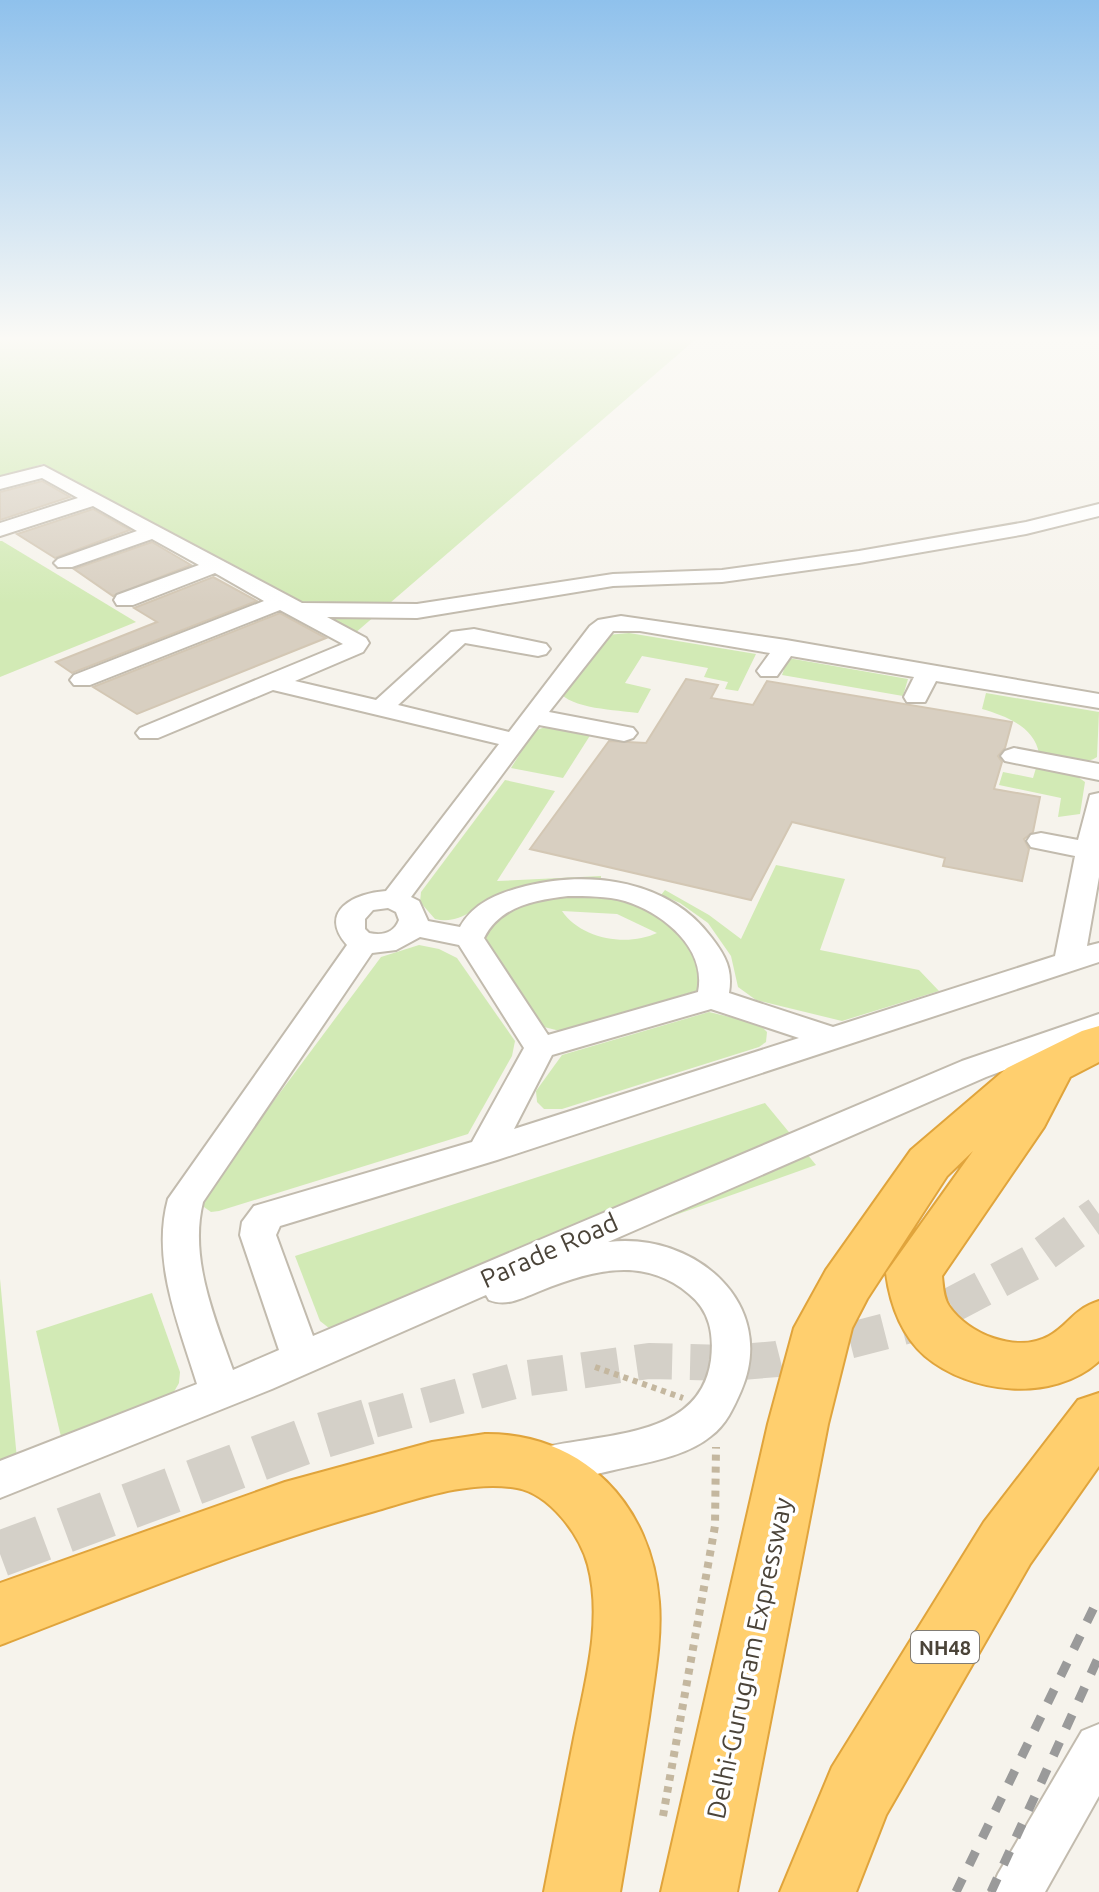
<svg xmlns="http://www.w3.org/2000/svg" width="1099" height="1892" viewBox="0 0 1099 1892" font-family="Ubuntu,sans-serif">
<rect width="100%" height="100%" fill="#f6f3ec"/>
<g fill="#d2eab5" fill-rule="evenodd">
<path d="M0,339H696L354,634L43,464L0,477Z"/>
<path d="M0,541H2L136,622L0,677Z"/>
<path d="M629,633L756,654L738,691L725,689L728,682L704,677L708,668L642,656L625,683L651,689L638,713C618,710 569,709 559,691L607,635Z"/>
<path d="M788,658L908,679L903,696L782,675Z"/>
<path d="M986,693L1099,712L1097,757C1082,768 1056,758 1039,754C1035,727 1006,716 982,709Z"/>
<path d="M548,726L591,734L563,778L511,768L534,731Z"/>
<path d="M1036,768L1078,777L1085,782L1080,814L1058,817L1061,798L999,785L1003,772L1033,778Z"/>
<path d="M505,780L555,791L497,881L601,876V881C565,882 530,880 497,896C476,907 460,925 435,919L420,902L421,892Z"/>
<path d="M776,865L845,879L820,950L919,970L939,991L842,1021L756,1000L738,987L731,956L708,923L680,903L661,895L665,890L709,915L741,939Z"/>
<path d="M565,895C598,894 643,898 669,922C681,933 691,948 702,961L699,990L560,1031L544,1027L482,940C498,909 532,901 565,895ZM562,911L617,914L657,933C627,947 581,939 562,911Z"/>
<path d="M419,945L439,949L457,958L515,1041L512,1056L468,1134L219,1211L211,1212L204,1207L203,1196L381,957Z"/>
<path d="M709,1012L759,1024L767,1032L766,1042L759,1047L562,1109H544L537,1102L536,1091L562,1055Z"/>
<path d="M765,1103L816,1165L352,1330L334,1332L320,1321L295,1256Z"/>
<path d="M0,1279L17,1459L0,1464Z"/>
<path d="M152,1293L180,1372L179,1383L171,1397L62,1441L36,1331Z"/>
</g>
<g fill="#d8cfc1" stroke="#d3c7b4" stroke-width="2">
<path d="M42,481L70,497L0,520V492Z"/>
<path d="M93,509L130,530L55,558L17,534Z"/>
<path d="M152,542L191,565L113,596L74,569Z"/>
<path d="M213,577L257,601L72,673L56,662L157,622L134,608Z"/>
<path d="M280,613L326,638L137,714L93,687Z"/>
<path d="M686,679L718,685L711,698L753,705L767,681L1012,722L1005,748L998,756L1002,762L994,789L1040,797L1033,832L1024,839L1029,849L1022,881L943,866L945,858L792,822L751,900L530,849L609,741L646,743Z"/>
</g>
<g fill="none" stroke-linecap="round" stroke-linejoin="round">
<path stroke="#d4d0c8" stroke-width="36" stroke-dasharray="36 18" stroke-linecap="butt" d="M373,1420L521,1379L649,1361L730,1363L777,1359L918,1323L1031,1263L1099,1214"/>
<path stroke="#d4d0c8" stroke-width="46" stroke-dasharray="46 23" stroke-linecap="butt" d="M0,1554L311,1439L380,1418"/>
<g stroke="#c2bbae" stroke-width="4">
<g id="minor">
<path d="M44,466L302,603L417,604L613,574L722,570L859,551L1026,522L1099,504V516L1026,534L859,563L722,582L613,586L417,618L327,617L366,638L369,643L363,652L295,681L376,700L451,632L474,629L546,644L550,649L546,654L538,656L465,643L398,705L509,732L590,626L598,620L621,616L786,640L1099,694V708L936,681L925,702H907L904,697L914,677L791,656L777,676H761L757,671L770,653L640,631H613L549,712L633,728L637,733L633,738L624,741L539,725L411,897L419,901L428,921L460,927C474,902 499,893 526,886C590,870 669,880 711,937C725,955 733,969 729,993L833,1027L1055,956L1075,856L1031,847L1027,841L1031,835L1041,833L1078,840L1090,795L1099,793V877L1087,946L1099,943V962L497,1160L280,1226L276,1235L313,1336L962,1061L1099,1014V1035L986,1077L608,1242C693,1231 779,1303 741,1391C734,1407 726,1425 711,1436C686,1457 644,1463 614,1470C586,1476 551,1489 524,1479L518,1466L524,1453C586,1431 699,1446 711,1360C714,1334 710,1311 689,1294C643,1255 590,1271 540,1291C522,1298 507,1307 489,1300L486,1295L272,1389L0,1498V1461L197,1384C179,1325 151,1261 168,1199L347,945C317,911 355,893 386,891L499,744L273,690L158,738H140L136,733L140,728L343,644L280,610L90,685H74L70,680L74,675L264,601L215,573L133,605H117L114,600L117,595L199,565L152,539L72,567H58L54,563L58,559L137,531L93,506L0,536V523L78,498L42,478L0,489V477ZM568,896C587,896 606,896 625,901C663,913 707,948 698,992L548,1035L484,938C500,906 535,900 568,896ZM388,908L396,912L399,920C394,933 382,936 369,933L365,929V919L373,910ZM420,937L459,945L524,1048L472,1142L254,1206L242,1222L240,1235L279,1350L233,1370C214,1317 189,1257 203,1202L372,953L396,950ZM711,1009L799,1038L514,1129L552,1055Z"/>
<path d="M1014,748L1099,764V780L1005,761L1001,756L1005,751Z"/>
<path d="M1099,1724V1796L1045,1892H990L998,1874L1082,1731Z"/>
</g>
</g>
<g stroke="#e0a43c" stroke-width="4">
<g id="highway">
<path d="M1099,1026V1062L1070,1077L1044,1127L942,1276C943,1285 943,1297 949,1306C968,1334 1016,1354 1049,1336C1070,1324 1072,1310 1099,1301V1361C1053,1403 970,1394 925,1356C901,1335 890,1303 886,1273L973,1151L947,1176L867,1299L852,1328L828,1424L737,1892H661L768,1424L794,1328L826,1270L911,1150L1007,1068L1082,1031Z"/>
<path d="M1099,1393V1466L1030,1564L886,1815L856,1892H780L832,1767L984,1522L1078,1400Z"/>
<path d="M485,1434C583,1433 652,1505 659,1602C662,1640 654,1679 649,1717C640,1775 630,1834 620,1892H544C554,1841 564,1789 574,1738C585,1683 603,1621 588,1565C580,1535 550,1494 517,1488C470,1480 420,1498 375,1511C247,1547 124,1597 0,1645V1583L285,1482L432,1442Z"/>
</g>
</g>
<path stroke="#c4b79f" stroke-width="6" stroke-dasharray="5 5" stroke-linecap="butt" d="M595,1367L683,1398"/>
<path stroke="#c4b79f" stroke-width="8" stroke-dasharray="6 6" stroke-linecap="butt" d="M663,1816L715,1526L716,1447"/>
<use href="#minor" fill="#fff" fill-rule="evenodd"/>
<use href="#highway" fill="#ffcf6e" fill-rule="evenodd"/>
<g stroke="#9a9a9a" stroke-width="9" stroke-dasharray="15 15" stroke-linecap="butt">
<path d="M956,1892L1099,1597"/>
<path d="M991,1892L1099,1656"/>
</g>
</g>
<linearGradient id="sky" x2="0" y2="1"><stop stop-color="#8fc1ec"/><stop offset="0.56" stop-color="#fbfaf6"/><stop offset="1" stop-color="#fbfaf6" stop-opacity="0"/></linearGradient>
<rect width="1099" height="604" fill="url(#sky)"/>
<g text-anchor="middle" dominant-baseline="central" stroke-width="7" stroke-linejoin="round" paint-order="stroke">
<rect fill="#fff" stroke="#817c74" stroke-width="2" x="911" y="1631" width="68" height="32" rx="6"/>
<g font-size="20" font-weight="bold" fill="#4b4439">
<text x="945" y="1647">NH48</text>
</g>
<g font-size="26" fill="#4b4439" stroke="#fff">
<text transform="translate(549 1250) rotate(-24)">Parade Road</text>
<text transform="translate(749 1658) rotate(-78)">Delhi-Gurugram Expressway</text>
</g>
</g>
</svg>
